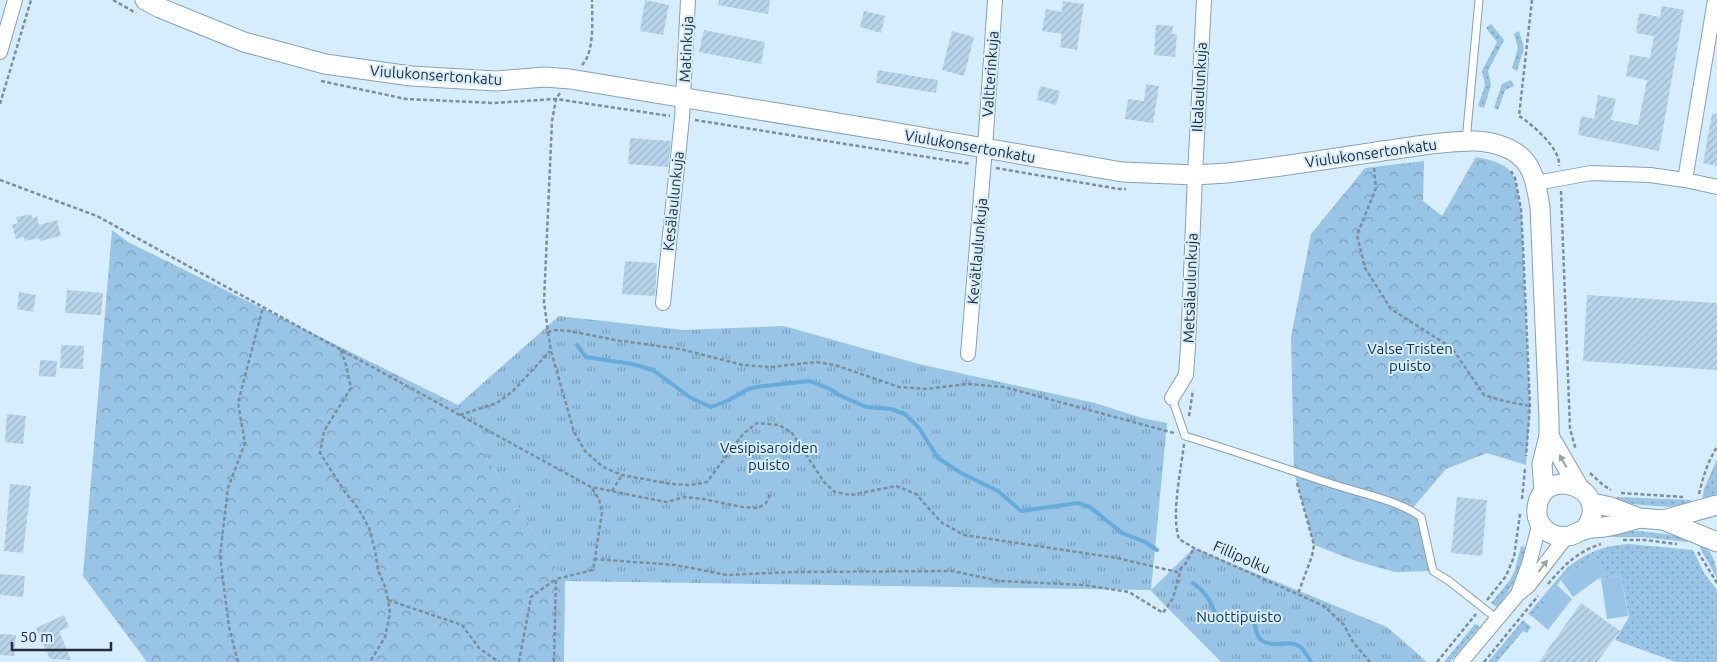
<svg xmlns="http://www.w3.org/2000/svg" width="1717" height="662" viewBox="0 0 1717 662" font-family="Ubuntu,sans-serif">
<defs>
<pattern id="grass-dots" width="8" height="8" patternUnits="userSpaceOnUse" patternTransform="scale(1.25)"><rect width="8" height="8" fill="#98c4e5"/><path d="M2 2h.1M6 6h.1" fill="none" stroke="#7ca0ba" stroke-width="1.8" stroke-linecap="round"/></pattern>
<pattern id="forest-crowns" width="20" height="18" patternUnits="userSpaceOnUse" patternTransform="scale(1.25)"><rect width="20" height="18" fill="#98c4e5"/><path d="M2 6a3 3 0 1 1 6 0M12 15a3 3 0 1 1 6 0" fill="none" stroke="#7ca0ba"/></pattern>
<pattern id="park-tufts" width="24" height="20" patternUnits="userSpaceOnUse" patternTransform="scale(1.25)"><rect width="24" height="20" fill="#98c4e5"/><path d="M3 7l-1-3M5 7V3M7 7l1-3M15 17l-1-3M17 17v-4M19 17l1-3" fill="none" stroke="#7ca0ba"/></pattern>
<pattern id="building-hatch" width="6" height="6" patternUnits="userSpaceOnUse" patternTransform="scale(1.25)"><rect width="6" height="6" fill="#b8d4ea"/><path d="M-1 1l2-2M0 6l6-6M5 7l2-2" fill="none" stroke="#9eb6c9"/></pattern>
</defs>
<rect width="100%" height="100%" fill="#d6edff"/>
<g fill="url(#grass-dots)">
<path d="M1491,24L1504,40L1488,71L1491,85L1484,108L1478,106L1485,85L1482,71L1497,42L1486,28Z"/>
<path d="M1519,31L1524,48L1517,71L1512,68L1518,48L1514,34Z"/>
<path d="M1511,80L1514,86L1505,90L1498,110L1494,108L1502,84Z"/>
<path d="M1717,459V497L1702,503L1704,489Z"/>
<path d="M1617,497L1691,500L1692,506C1666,508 1641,505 1615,502Z"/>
<path d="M1625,531H1639L1689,537L1688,542L1642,537H1612L1613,532Z"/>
<path d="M1700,542C1712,550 1717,564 1717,578L1700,548Z"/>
<path d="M1629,544L1693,550L1704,573L1717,590V662H1676L1615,640L1629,617L1621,576L1598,579L1606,573L1594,556L1561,580L1533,617L1528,614L1567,568C1587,552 1603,546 1629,544Z"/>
<path d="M1521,546L1525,547C1521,575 1513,586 1497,607L1491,603L1510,580L1515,570Z"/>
<path d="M1523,620L1531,627L1527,633L1523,631L1497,662H1488Z"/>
<path d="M1475,624L1480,626L1450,662H1444Z"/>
</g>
<g fill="url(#forest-crowns)">
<path d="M1476,157C1516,165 1514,172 1521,209L1530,406L1526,465L1487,453L1446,469L1411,510L1421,517L1433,571L1395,572L1356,561L1314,545L1294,472L1291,337L1311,234L1365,168L1424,161L1423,201L1442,216Z"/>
<path d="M112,230L128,242L458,405L460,415L565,581L564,662H147L83,576Z"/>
</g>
<path fill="url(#park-tufts)" d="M559,316L684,330L784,326L919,364L1095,403L1142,418L1167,423L1151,590L1194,548L1387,627L1427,662H1221L1150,590L565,581L460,415L458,405Z"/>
<g fill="#98c4e5">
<path d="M1594,556L1606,573L1573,597L1561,580Z"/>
<path d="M1621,576L1628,616L1607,619L1601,579Z"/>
<path d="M1557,585L1572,599L1548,630L1533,617Z"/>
</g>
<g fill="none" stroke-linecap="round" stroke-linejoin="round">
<g stroke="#65abdc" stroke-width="4">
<path d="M577,345L586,357L632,364L653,370L691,398L711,407L727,401L748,389L756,387L810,381L830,389L839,395L866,407L891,409L905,414L919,428L938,458L961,473L998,491L1021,511L1078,503L1090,507L1122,533L1145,542L1157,550"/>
<path d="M1193,583C1205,592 1211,600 1215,614C1228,620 1235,610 1246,613C1258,617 1253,634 1261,640C1273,649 1289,639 1299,646C1305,650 1308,657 1311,662"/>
</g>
</g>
<g fill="url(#building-hatch)">
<path d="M645,0L669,5L663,35L640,31Z"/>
<path d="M719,0H770L768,14L718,5Z"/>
<path d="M1063,1L1084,4L1077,50L1060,47L1062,34L1042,31L1046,9L1062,12Z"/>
<path d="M1662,6L1684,10L1659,151L1578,135L1581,116L1594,119L1598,95L1616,99L1611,120L1638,125L1647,80L1626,76L1630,55L1650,58L1654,36L1636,33L1639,13L1660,17Z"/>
<path d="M864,11L885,16L881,33L860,27Z"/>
<path d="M1156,25L1173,26L1172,34H1177L1175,57L1154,55Z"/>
<path d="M704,30L765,42L761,64L699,52Z"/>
<path d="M952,31L974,37L964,76L942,70Z"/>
<path d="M878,70L938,80L936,93L876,83Z"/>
<path d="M1146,84L1159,86L1153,123L1125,119L1128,99L1144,101Z"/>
<path d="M1040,86L1060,91L1056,105L1037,100Z"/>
<path d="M1712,114H1717V166L1703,163Z"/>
<path d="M630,138L671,141L668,167L628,164Z"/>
<path d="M31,214L32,218L37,216L39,225L57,220L61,236L40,241L39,238L25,241L24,237L16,239L12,225L18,223L16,217Z"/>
<path d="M625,261L657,263L655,296L622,294Z"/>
<path d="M67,290L103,293L101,315L65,313Z"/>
<path d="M19,292L36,295L33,312L17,309Z"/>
<path d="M1587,295L1717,303V370L1583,361Z"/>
<path d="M61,345L84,346L83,369L60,368Z"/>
<path d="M40,360L57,361L56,377L39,376Z"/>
<path d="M7,414L26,416L23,444L5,442Z"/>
<path d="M10,484L31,486L23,553L4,551Z"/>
<path d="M1457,497L1487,500L1482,556L1451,553Z"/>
<path d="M0,574L25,576L23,597L0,595Z"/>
<path d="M1581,603L1620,631L1597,662H1539Z"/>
<path d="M64,615L69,627L59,631L71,660L50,659L36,628Z"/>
<path d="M0,634L16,635L14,656L0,655Z"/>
</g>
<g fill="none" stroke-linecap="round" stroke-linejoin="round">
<g stroke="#86a1b6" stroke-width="9">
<g id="lane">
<path d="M1466,141L1479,0"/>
<path d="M1172,398L1185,436C1235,451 1283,468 1332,484C1359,493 1398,500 1421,517L1433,571L1449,581L1496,618"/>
</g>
</g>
<g stroke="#86a1b6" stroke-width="16">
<g id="street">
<path d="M0,52L15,0"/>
<path d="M1685,180L1715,0"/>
<path d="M1536,183L1591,173L1650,175L1685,180L1717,187"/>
<path d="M663,303L682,118L688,0"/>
<path d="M968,354L985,148L995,0"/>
<path d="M1172,398L1186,375L1188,347L1195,175L1204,0"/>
<path d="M1519,591L1529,564L1540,522"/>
<path d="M1461,662L1518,594L1529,585L1566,537"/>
</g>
</g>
<g stroke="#86a1b6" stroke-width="21">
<g id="secondary">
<path d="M145,0L160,8L244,42L325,64L411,76L496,81L545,77L570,79L887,131L1122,172L1195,175L1227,173C1279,167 1330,159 1382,151C1412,147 1442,141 1473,141C1489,141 1510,146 1522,158C1535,170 1537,191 1540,207L1549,419V436L1542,464L1544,491"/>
<path d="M1549,436L1578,486"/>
<path d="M1592,503L1611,507L1639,518L1663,520L1717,542"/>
<path d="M1663,520L1717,505"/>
<path d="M1585,529C1615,488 1542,463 1537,508C1535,526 1551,539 1569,536C1575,535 1580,530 1587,529C1594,527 1602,528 1610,526C1620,524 1630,521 1639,518"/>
</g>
</g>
<g stroke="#7d8e9b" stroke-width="2.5" stroke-dasharray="4 2.5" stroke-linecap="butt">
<path d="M113,0L136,13"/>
<path d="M1532,0L1519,116C1533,125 1561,149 1559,166"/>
<path d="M582,65C595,52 592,18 592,0"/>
<path d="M321,81L406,99L494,103L556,99L670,116"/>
<path d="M560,93L556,99L552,121L544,302L548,332L556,330L569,331L615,340L680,349L743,365L770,367L816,362L835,365L899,387L926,389L968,384L1004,387L1174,433"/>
<path d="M0,104L31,0"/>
<path d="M695,120L971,164"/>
<path d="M996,168L1119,189H1126"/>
<path d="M1374,168L1376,188L1357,235L1365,268L1391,309L1452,348L1484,395L1504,401L1530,406"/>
<path d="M1511,171L1515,178L1521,209L1523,246L1530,406L1526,456"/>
<path d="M0,180L97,216L591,487L666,502L685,497L703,499L742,507L758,508L766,503L771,493"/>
<path d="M1561,191L1570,429L1576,450"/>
<path d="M548,332L551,351L574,432L585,451L603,467L622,475L671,484L691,485L707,482L743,434L757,423L779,425L792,433L824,482L835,492L851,495L896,486L916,494L941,522L964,535L1117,558L1177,572L1186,563L1194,548"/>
<path d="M341,350L346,365L351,388L324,431L320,453L345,492L358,508L369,528L375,550L378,570L386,589L390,613L385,637L370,662"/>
<path d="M460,415L497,403L513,391L550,351"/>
<path d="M1189,416L1193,390"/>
<path d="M1184,444C1181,470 1171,514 1179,539L1194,548L1324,606L1344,625L1353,642L1370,662"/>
<path d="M1590,473L1603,485L1611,490"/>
<path d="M1297,483L1314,545L1312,556L1298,594"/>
<path d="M612,491L622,475"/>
<path d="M1621,493L1683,497"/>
<path d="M1699,494C1703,477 1708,461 1717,447"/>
<path d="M1522,499L1525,469"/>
<path d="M1623,540H1644L1677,544"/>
<path d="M1698,552L1717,583"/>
<path d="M594,559L675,565L727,575L791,572L952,571L1000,581L1084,585L1129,592L1163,613L1173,598L1181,569"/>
<path d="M1548,584C1564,565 1577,552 1601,544"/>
<path d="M388,600L462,625L479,648L499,662"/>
<path d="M1487,600L1506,576L1514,557L1520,514"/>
<path d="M238,662L229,627L220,556L228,488L245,443L238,403L263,307"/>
<path d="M519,662L531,597L556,579"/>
<path d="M554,662L556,579L593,570L602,513L599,499L591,487"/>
<path d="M1437,662L1476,614"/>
<path d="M1484,662L1538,596"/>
</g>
<use href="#lane" stroke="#fff" stroke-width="7"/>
<use href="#street" stroke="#fff" stroke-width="14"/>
<use href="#secondary" stroke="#fff" stroke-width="19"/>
</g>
<defs><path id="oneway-solid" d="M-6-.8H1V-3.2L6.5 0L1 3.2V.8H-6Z" transform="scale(1.25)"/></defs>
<g fill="#9ca1a5">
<use href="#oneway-solid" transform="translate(1563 461) rotate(-119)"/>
<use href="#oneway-solid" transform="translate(1543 566) rotate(-53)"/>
</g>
<g text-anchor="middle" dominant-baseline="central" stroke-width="4" stroke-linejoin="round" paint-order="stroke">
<g font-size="15" fill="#242f37" stroke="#d6edff">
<text transform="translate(686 49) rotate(-87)">Matinkuja</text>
<text transform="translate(990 74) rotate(-86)">Valtterinkuja</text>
<text transform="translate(436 75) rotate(4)">Viulukonsertonkatu</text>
<text transform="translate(1199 87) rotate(-87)">Iltalaulunkuja</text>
<text transform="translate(970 146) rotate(10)">Viulukonsertonkatu</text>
<text transform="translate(1371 153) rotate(-8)">Viulukonsertonkatu</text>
<text transform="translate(673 201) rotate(-84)">Kesälaulunkuja</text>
<text transform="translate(977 251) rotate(-85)">Kevätlaulunkuja</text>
<text transform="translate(1190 288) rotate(-88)">Metsälaulunkuja</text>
<text transform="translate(1242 557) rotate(24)">Fillipolku</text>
</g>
<g font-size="15" fill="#123146" stroke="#d6edff">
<text x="1410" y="348">Valse Tristen<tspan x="1410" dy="17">puisto</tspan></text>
<text x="769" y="447">Vesipisaroiden<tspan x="769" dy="17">puisto</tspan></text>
<text x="1239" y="616">Nuottipuisto</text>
</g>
</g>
<path d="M12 642v8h99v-8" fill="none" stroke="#242f37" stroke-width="2.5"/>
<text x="20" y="642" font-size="15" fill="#242f37" stroke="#d6edff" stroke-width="4" paint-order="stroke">50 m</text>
</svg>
